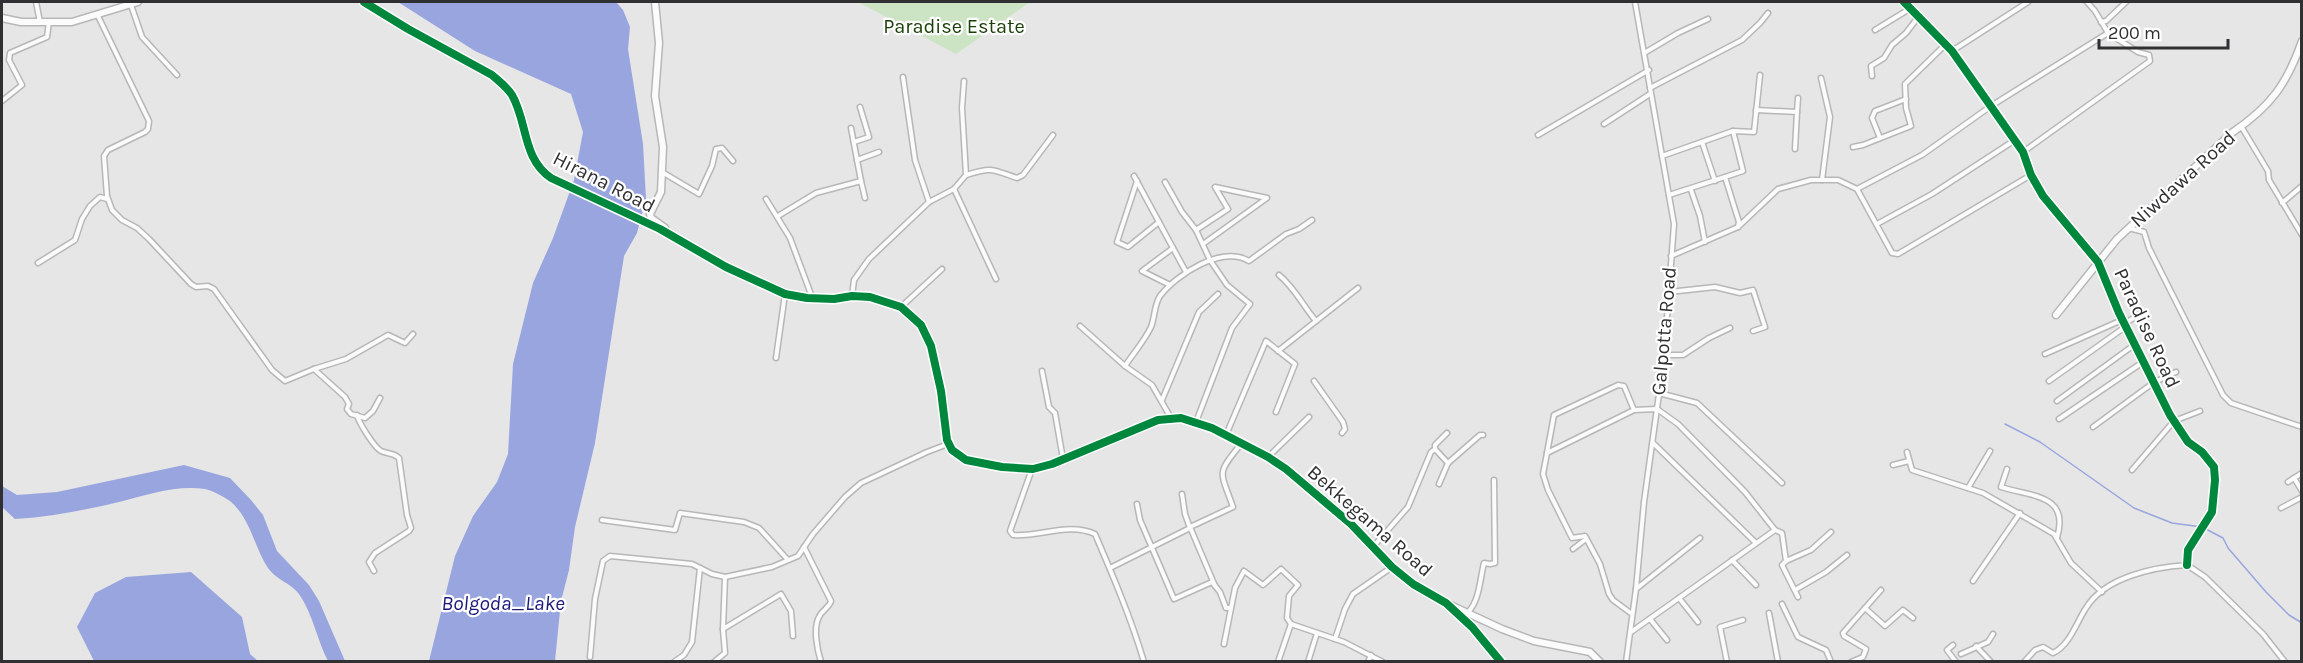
<svg xmlns="http://www.w3.org/2000/svg" width="2303" height="663" viewBox="0 0 2303 663" font-family="Karla,sans-serif">
<rect width="100%" height="100%" fill="#e6e6e7"/>
<path fill="#cce3c4" d="M858,2H1030L956,54Z"/>
<g fill="#99a5de">
<path d="M398,2H616L623,10L630,27L628,49L643,144L646,199L637,233L624,256L595,443L575,527L569,570L561,601L555,661H429L455,556L473,516L497,482L508,454L513,364L533,283L553,238L574,180L583,132L571,94L475,51Z"/>
<path d="M184,465L230,478L251,500L263,515L277,551L309,585L319,601L345,661H328C317,640 313,614 299,594C291,583 276,580 268,568C254,547 251,519 230,501C224,497 212,490 205,489C176,485 147,495 119,502C85,510 50,517 15,519L2,507V486L17,495L57,492Z"/>
<path d="M191,572L242,617L250,654L258,661H94L77,627L95,593L126,577Z"/>
</g>
<g fill="none" stroke-linecap="round" stroke-linejoin="round">
<path stroke="#99a5de" stroke-width="1.5" d="M2005,424L2040,442L2134,508L2172,523L2202,527L2223,538L2228,548L2266,592L2289,615L2302,623"/>
<g stroke="#b7b7b8" stroke-width="7">
<g id="street">
<path d="M36,2L40,22"/>
<path d="M1904,2L1952,51L2023,152L2031,175L2043,196L2098,262L2119,313L2170,415L2188,442L2202,452L2214,467L2215,480L2212,512L2188,550L2187,565"/>
<path d="M131,5L142,37L177,75"/>
<path d="M98,16L149,121L148,129L145,132L108,150L104,156L107,196L112,210L122,220L137,228L149,239L191,284L196,287L208,286L214,289L272,370L285,381L314,369L346,359L388,335L405,343L413,334"/>
<path d="M2101,22L2106,21L2126,2"/>
<path d="M1875,30L1911,8"/>
<path d="M1952,51L2028,2"/>
<path d="M1646,52L1678,33L1708,19"/>
<path d="M1872,76L1871,66L1884,58L1892,45L1906,33L1919,16"/>
<path d="M903,77L915,160L929,202"/>
<path d="M1821,78L1830,117L1822,180"/>
<path d="M1650,88L1742,40L1760,23L1768,13"/>
<path d="M2,101L22,85L9,60L10,53L47,37L49,22"/>
<path d="M1756,110L1797,112L1798,98"/>
<path d="M1604,124L1650,94"/>
<path d="M2241,126L2268,171L2269,180L2302,235"/>
<path d="M851,128L861,181"/>
<path d="M1733,131L1743,171L1725,177L1739,222L1738,227"/>
<path d="M1538,135L1649,70"/>
<path d="M1880,138L1872,118L1875,111L1906,99"/>
<path d="M854,142L869,137L860,107"/>
<path d="M1702,142L1715,181"/>
<path d="M1853,147L1863,145L1911,126L1906,108L1905,84L1946,44"/>
<path d="M1795,149L1797,112"/>
<path d="M2023,152L2150,61L2149,55L2138,52L2108,33"/>
<path d="M1662,156L1733,131L1754,132L1760,75"/>
<path d="M857,160L879,152"/>
<path d="M662,172L699,194L712,166L716,149L722,148L733,161"/>
<path d="M966,175C992,167 991,169 1017,178L1023,175L1053,135"/>
<path d="M2031,175L1898,254L1892,253L1857,189L1922,155L1991,106L2108,33L2095,11L2087,2"/>
<path d="M1134,176L1186,272"/>
<path d="M1137,181L1117,242L1128,247L1159,222"/>
<path d="M1165,182L1182,212L1196,230L1210,260L1227,285L1250,304L1232,328L1196,422"/>
<path d="M954,189L996,279"/>
<path d="M1691,190L1700,216L1705,242"/>
<path d="M1669,195L1725,177"/>
<path d="M766,199L790,238L812,297"/>
<path d="M2282,203L2302,186"/>
<path d="M778,216L816,193L861,181L865,198"/>
<path d="M1877,224L1932,194L2015,140"/>
<path d="M2129,228L2144,232L2149,248L2223,395L2231,403L2302,427"/>
<path d="M1196,230L1228,209L1215,187L1267,198L1203,244"/>
<path d="M1671,256L1738,227L1778,189L1811,180H1838L1857,189"/>
<path d="M38,263L75,240L82,219L90,206L100,197L107,199"/>
<path d="M1279,275C1295,288 1303,306 1316,321"/>
<path d="M1170,285L1142,271L1173,248"/>
<path d="M1669,292L1715,287L1740,293L1753,290L1765,327L1753,331"/>
<path d="M852,296L854,280L869,259L929,202L954,189L966,175L962,108L964,81"/>
<path d="M901,307L942,269"/>
<path d="M2124,324L2143,312"/>
<path d="M1080,326L1125,366L1152,385L1171,418"/>
<path d="M1278,351L1358,288"/>
<path d="M2045,354L2122,320"/>
<path d="M1664,355H1683L1709,338L1730,328"/>
<path d="M776,358L785,294"/>
<path d="M1125,366C1133,354 1145,340 1151,327C1155,317 1154,305 1160,296C1177,274 1222,245 1249,261L1286,234L1299,229L1312,220"/>
<path d="M314,369L345,397L349,404L347,409L351,414L365,418L373,411L380,398"/>
<path d="M1042,371L1049,407L1055,413L1063,459"/>
<path d="M1314,381L1343,422L1345,429L1342,433"/>
<path d="M2049,381L2125,327"/>
<path d="M1659,393L1697,403L1782,483"/>
<path d="M1162,400L1199,312L1218,294"/>
<path d="M2057,401L2134,345"/>
<path d="M357,415C359,423 374,447 381,451C388,454 394,453 399,458L407,515L411,528L409,531L375,553L369,562L374,571"/>
<path d="M2059,419L2143,362"/>
<path d="M2093,427L2153,383L2176,372"/>
<path d="M1447,433L1435,445V449L1448,463"/>
<path d="M1226,435L1266,341L1295,364L1276,412"/>
<path d="M1653,443L1756,543"/>
<path d="M1907,452L1912,470L1983,493L2054,534L2071,563L2102,592"/>
<path d="M1547,453L1543,474L1548,490L1572,538L1585,536L1600,564L1609,594L1613,600L1632,614"/>
<path d="M1268,457L1309,417"/>
<path d="M1893,465L1909,461"/>
<path d="M1032,469L1010,531L1013,535C1041,537 1068,522 1095,534C1113,576 1131,618 1144,662"/>
<path d="M2007,469L2001,487C2032,497 2070,494 2057,538"/>
<path d="M2132,470L2174,421L2200,411"/>
<path d="M2294,478L2302,491"/>
<path d="M2288,482L2302,473"/>
<path d="M1439,484L1448,463L1480,435H1483"/>
<path d="M1968,488L1990,451"/>
<path d="M1137,504L1140,520L1174,599L1212,582L1220,592L1226,608H1230"/>
<path d="M2281,508L2302,497"/>
<path d="M602,520L675,530L680,513L744,522L759,528L788,560"/>
<path d="M1775,530L1782,533L1786,561L1782,565L1798,597"/>
<path d="M804,547L831,601C829,608 822,610 819,617C813,628 817,649 821,662"/>
<path d="M1373,547L1408,507L1431,452L1435,449"/>
<path d="M1573,549L1586,539"/>
<path d="M1732,560L1756,585"/>
<path d="M1786,561L1811,550L1831,532"/>
<path d="M2187,565L2205,577L2263,634L2285,662"/>
<path d="M1110,568L1190,528L1185,514L1182,494"/>
<path d="M725,577L723,629L781,594L791,611L793,636"/>
<path d="M1973,581L2020,513"/>
<path d="M1215,586L1190,527L1233,507C1220,470 1216,475 1241,444"/>
<path d="M1636,589L1700,538"/>
<path d="M1795,590L1826,572L1847,555"/>
<path d="M1679,598L1698,622"/>
<path d="M1782,604L1798,637L1826,650L1831,662"/>
<path d="M1451,607L1492,648L1501,662"/>
<path d="M1865,608L1885,626L1903,610L1913,618"/>
<path d="M1769,613L1778,662"/>
<path d="M1462,618C1480,605 1479,583 1484,563L1490,564L1495,563L1494,480"/>
<path d="M1650,619L1667,640"/>
<path d="M1631,632L1775,530L1745,492L1678,424L1657,409L1634,410L1624,386L1618,385L1554,415L1547,453L1634,410"/>
<path d="M1335,639L1345,609L1353,594L1392,567"/>
<path d="M1224,644L1235,588L1244,571L1263,585L1281,569L1298,585L1289,596L1287,618L1291,624L1344,642L1383,662"/>
<path d="M1953,645L1947,650L1956,662"/>
<path d="M1976,646L1991,662"/>
<path d="M1961,654L1988,642L1993,634"/>
<path d="M590,657L595,599L603,561L610,556L692,564L712,574L725,577L772,567L798,556L813,534L845,497L861,483L927,452L948,444"/>
<path d="M674,662L684,655L692,642L700,568"/>
<path d="M714,662L725,653L723,629"/>
<path d="M1278,662L1291,624"/>
<path d="M1308,662L1317,633"/>
<path d="M1368,662L1371,655"/>
<path d="M1626,662L1636,589L1644,502L1664,358L1674,224L1635,2"/>
<path d="M1727,662L1720,627L1743,620"/>
<path d="M1851,662L1863,657L1866,649L1844,636L1843,633L1881,590"/>
<path d="M2024,662L2035,650L2043,647L2053,653C2070,645 2076,623 2086,608C2105,577 2154,567 2187,565"/>
</g>
</g>
<g stroke="#b7b7b8" stroke-width="9">
<g id="secondary">
<path d="M364,2L408,29L492,75C499,81 507,87 512,95C528,123 522,158 551,178L660,229L726,267L785,294L807,298L834,299L852,296L870,297L901,307L921,325L931,346L941,391L947,440L952,450L966,460L1002,467L1033,469L1052,464L1158,420L1181,418L1212,428L1268,457L1286,469L1351,524L1392,567L1413,584L1446,603L1502,629L1534,641L1590,652L1600,662"/>
<path d="M655,2L659,43L655,96L663,147L661,192L650,214L651,218L665,228"/>
<path d="M2,18L21,22H72L138,2"/>
<path d="M2056,315L2117,239L2233,132C2271,106 2287,84 2302,41"/>
</g>
</g>
<use href="#street" stroke="#fbfbfb" stroke-width="4"/>
<use href="#secondary" stroke="#fbfbfb" stroke-width="6"/>
<g stroke="#fff" stroke-width="11">
<g id="cycleway">
<path d="M364,2L408,29L492,75C499,81 507,87 512,95C528,123 522,158 551,178L660,229L726,267L785,294L807,298L834,299L852,296L870,297L901,307L921,325L931,346L941,391L947,440L952,450L966,460L1002,467L1033,469L1052,464L1158,420L1181,418L1212,428L1268,457L1286,469L1351,524L1392,567L1413,584L1446,603L1472,627L1501,662"/>
<path d="M1904,2L1952,51L2023,152L2031,175L2043,196L2098,262L2119,313L2170,415L2188,442L2202,452L2214,467L2215,480L2212,512L2188,550L2187,565"/>
</g>
</g>
<use href="#cycleway" stroke="#00873e" stroke-width="8"/>
</g>
<g text-anchor="middle" dominant-baseline="central" stroke-width="4.5" stroke-linejoin="round" paint-order="stroke">
<g font-size="20" fill="#1b4009" stroke="#fff">
<text x="954" y="26">Paradise Estate</text>
</g>
<g font-size="20" fill="#303032" stroke="#fff">
<text transform="translate(2183 179) rotate(-42)">Niwdawa Road</text>
<text transform="translate(604 182) rotate(27)">Hirana Road</text>
<text transform="translate(2147 328) rotate(65)">Paradise Road</text>
<text transform="translate(1664 331) rotate(-85)">Galpotta Road</text>
<text transform="translate(1370 521) rotate(41)">Bekkegama Road</text>
</g>
<g font-size="21" font-style="italic" fill="#1d1a79" stroke="#fff">
<text x="503" y="603">Bolgoda_Lake</text>
</g>
</g>
<rect width="2303" height="663" fill="none" stroke="#303032" stroke-width="6"/>
<path d="M2099 39v9h129v-9" fill="none" stroke="#303032" stroke-width="3"/>
<text x="2108" y="39" font-size="18" fill="#303032" stroke="#ffffff" stroke-width="4.5" paint-order="stroke">200 m</text>
</svg>
